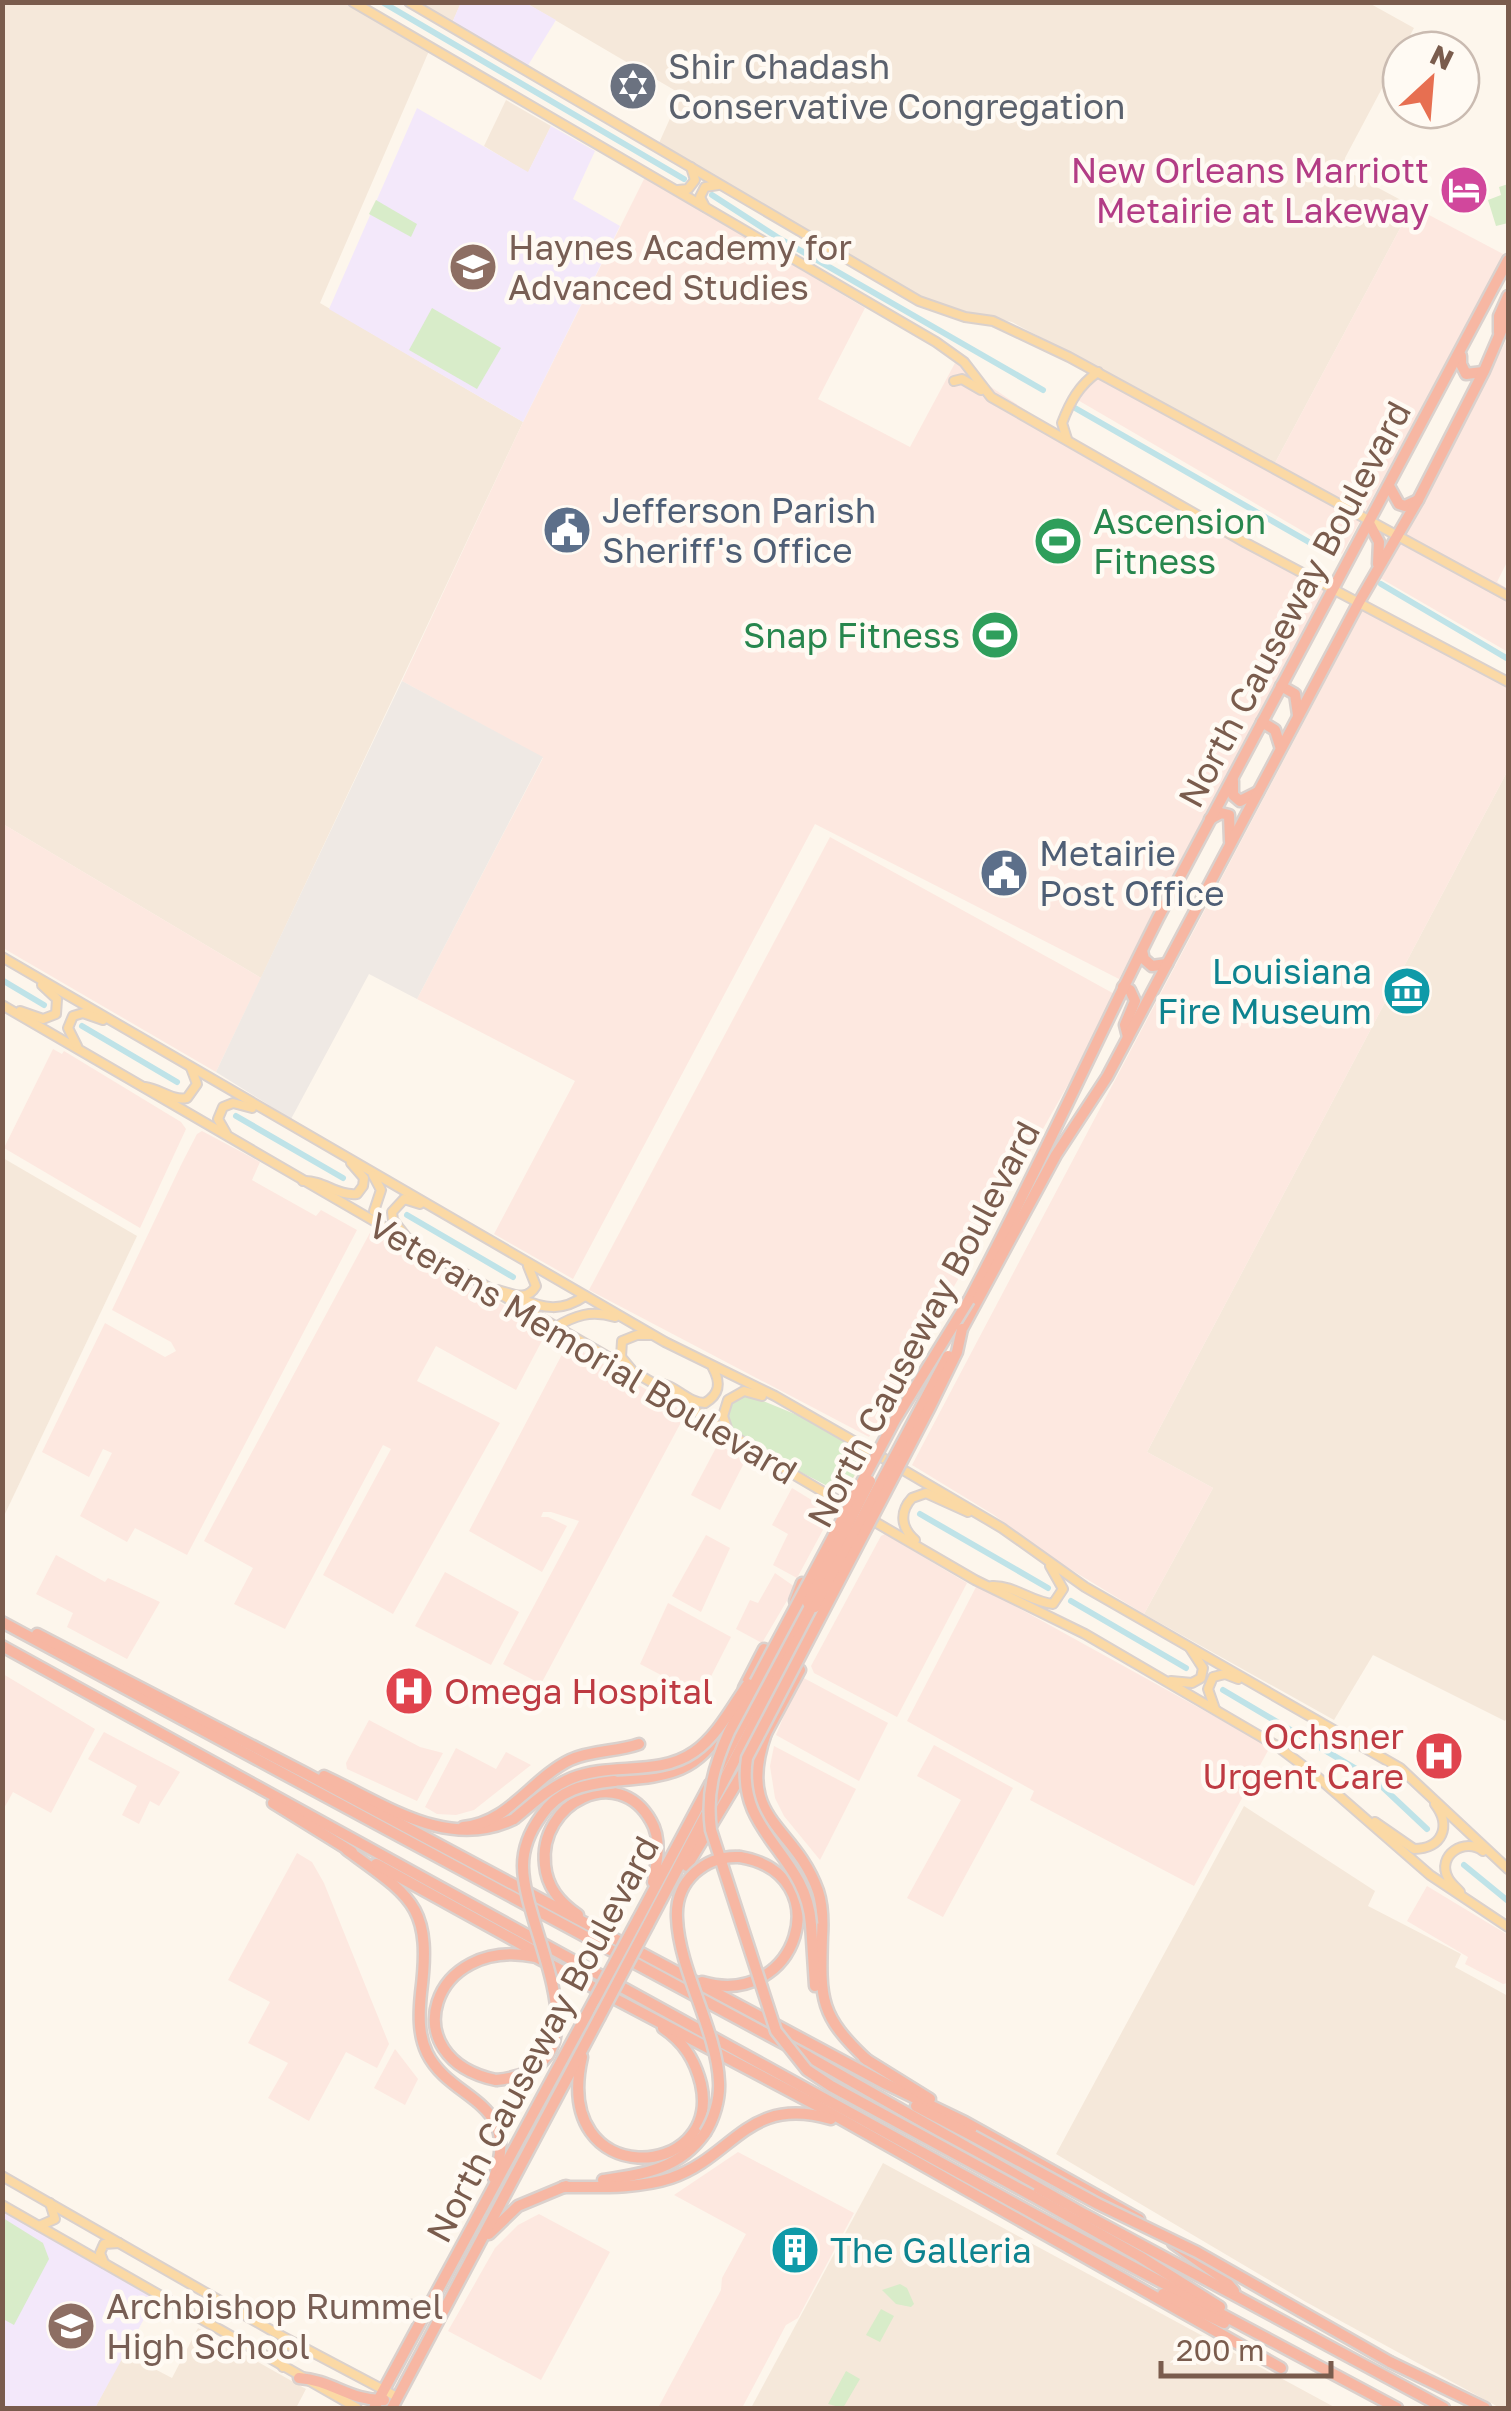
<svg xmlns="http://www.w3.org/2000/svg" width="1511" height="2411" viewBox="0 0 1511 2411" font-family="'Golos Text',sans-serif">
<rect width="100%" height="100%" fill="#fdf6ec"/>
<g fill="#f5e8da">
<path d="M2,3H345L429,51L320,303L523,422L261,978L3,824Z"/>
<path d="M418,3H461L452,23Z"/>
<path d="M526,3H1369L1414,28L1345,158V170L1412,206L1275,463L1012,322L935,304L659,143L681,94Z"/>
<path d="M506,100L551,126L528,173L484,146Z"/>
<path d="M1508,770V1715L1505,1721L1373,1655L1334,1720L1144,1614L1213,1488L1147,1452Z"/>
<path d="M3,1158L137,1236L3,1518Z"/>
<path d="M1244,1806L1375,1891L1368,1906L1461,1954L1455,1967L1508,1996V2408H1500L1306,2302L1056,2154Z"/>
<path d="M883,2163L1336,2408H751Z"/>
<path d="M198,2328L306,2389L296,2408H95L124,2353L172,2378Z"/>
</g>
<g fill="#fde8e0">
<path d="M645,177L865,308L818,399L910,447L955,363L1133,482L1325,590L1119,979L815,824L573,1279L494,1234L575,1081L417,999L543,758L402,681L523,422Z"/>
<path d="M1412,206L1505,255L1342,554L1076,399L1094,366L1275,463Z"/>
<path d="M1508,337V560L1497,582L1508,589V652L1380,578Z"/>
<path d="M1364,608L1508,686V770L1147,1452L1213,1488L1144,1614L1052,1558L994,1515L912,1465Z"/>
<path d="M3,824L261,978L216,1072L3,948Z"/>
<path d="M830,837L1118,996L869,1437L589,1290Z"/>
<path d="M53,1049L62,1054L64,1051L181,1122L186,1129L140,1228L4,1148Z"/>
<path d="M202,1131L260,1162L252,1180L316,1216L321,1210L357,1230L187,1555L135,1528L127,1542L80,1516L112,1453L103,1449L89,1477L42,1452L105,1323L165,1357L176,1351L171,1342L112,1310L182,1163L197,1134Z"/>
<path d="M372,1229L530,1320L545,1335L516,1390L436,1346L417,1381L500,1423L393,1614L323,1575L391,1449L383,1445L285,1629L234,1604L253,1568L204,1541Z"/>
<path d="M568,1343L686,1413L541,1684L503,1664L579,1521L551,1512H543L541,1517H548L567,1526L542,1572L469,1531Z"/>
<path d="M718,1444L745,1461L720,1510L691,1495Z"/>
<path d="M792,1488L828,1510L831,1515L797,1578L773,1565L788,1534L772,1525Z"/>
<path d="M885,1534L967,1583L897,1717L814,1673L811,1666L881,1536Z"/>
<path d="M706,1535L730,1548L701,1612L672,1596Z"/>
<path d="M56,1555L105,1582L108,1578L160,1602L127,1659L67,1627L73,1613L36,1594Z"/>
<path d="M445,1572L519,1612L491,1665L415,1626Z"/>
<path d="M775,1573L795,1587L762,1643L736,1629L750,1600L758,1603Z"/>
<path d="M977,1585L1270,1747L1194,1886L1030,1800L1034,1791L907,1721Z"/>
<path d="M668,1603L731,1637L701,1696L640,1664Z"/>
<path d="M3,1674L95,1729L51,1813L13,1792L3,1810Z"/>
<path d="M800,1676L888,1723L859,1781L776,1735Z"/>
<path d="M369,1720L420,1747L443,1753L417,1801L347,1769L346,1763Z"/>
<path d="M104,1732L180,1772L159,1806L150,1801L139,1824L122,1815L137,1786L88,1759Z"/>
<path d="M934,1745L1013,1788L943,1917L907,1898L961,1800L917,1776Z"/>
<path d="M774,1746L856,1789L820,1860L784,1816L775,1798L770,1766Z"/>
<path d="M456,1748L496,1769L506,1752L531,1765L474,1810L456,1815L437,1814L425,1807Z"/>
<path d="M297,1853L312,1862L324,1883L389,2044L377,2068L346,2052L309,2121L268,2098L288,2063L248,2043L270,2002L228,1980Z"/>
<path d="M1427,1886L1508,1935V1983L1503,1984L1465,1964L1468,1957L1407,1921Z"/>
<path d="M395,2049L418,2079L405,2105L374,2088Z"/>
<path d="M738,2152L854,2213L798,2318L786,2325L742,2408H658L721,2290L722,2278L746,2234L674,2195Z"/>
<path d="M539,2214L610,2252L541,2380L448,2331L495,2248L518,2225Z"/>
</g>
<path fill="#efe9e4" d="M402,681L543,757L417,999L369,974L291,1119L216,1072Z"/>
<g fill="#f3e8fa">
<path d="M461,2L526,3L556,20L527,67L452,23Z"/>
<path d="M417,108L528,172L551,126L595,151L573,199L620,226L523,422L329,309Z"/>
<path d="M2,2210L155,2299L95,2408H3Z"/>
</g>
<g fill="#d8ecc9">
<path d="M1508,184V223L1496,226L1488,200L1501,195L1499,187Z"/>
<path d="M376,200L417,224L411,237L369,214Z"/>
<path d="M432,308L501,348L477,389L409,350Z"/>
<path d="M746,1394L802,1417L866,1454L844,1495C819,1480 748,1448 732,1430C724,1420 727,1412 732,1400Z"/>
<path d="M3,2218L43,2243L49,2259L14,2325L3,2319Z"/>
<path d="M900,2284L907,2288L914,2304L911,2307L896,2304L882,2290Z"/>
<path d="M881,2309L894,2316L880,2342L866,2335Z"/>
<path d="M846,2371L860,2379L843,2408L828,2404Z"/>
</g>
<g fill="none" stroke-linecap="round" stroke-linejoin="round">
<g stroke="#bfe3e8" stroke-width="6">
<path d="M382,2L684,179"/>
<path d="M712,195L777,237L1043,390"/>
<path d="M1075,408L1335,557"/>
<path d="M1381,584L1508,659"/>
<path d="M2,980L44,1005"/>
<path d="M82,1026L177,1082"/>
<path d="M236,1116L343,1178"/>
<path d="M407,1215L513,1277"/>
<path d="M920,1514L1048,1588"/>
<path d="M1071,1601L1186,1668"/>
<path d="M1223,1690L1375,1780L1427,1829"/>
<path d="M1464,1865L1508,1901"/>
</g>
<g stroke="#dad1cd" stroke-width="12">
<g id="major">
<path d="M353,2L936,342L964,362L991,397L1246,543L1508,682"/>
<path d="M409,2L919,301L965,317L993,321L1069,357L1508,596"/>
<path d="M678,190L688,189L695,180L691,167"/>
<path d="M705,207L700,197L705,187L718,185"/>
<path d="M954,381L962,379L981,390"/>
<path d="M1067,439L1062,423C1070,402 1079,385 1098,372"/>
<path d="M2,957L665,1342L775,1396L871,1451L1002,1528L1085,1587L1400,1768L1508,1869"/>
<path d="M2,1005L653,1383L781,1467L849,1507"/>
<path d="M20,1011L43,1019L56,1014L57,999L42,985"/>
<path d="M77,1046L68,1028L73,1016L83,1013L103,1020"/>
<path d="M145,1087C160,1089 172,1101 187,1098L197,1084L191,1068"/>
<path d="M226,1133L218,1119L223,1107L233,1103L252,1108"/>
<path d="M373,1175L381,1190L374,1211"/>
<path d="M303,1181C323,1180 337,1196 357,1194L363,1186L364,1178L351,1163"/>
<path d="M407,1238L393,1220L392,1212L404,1199L420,1204"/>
<path d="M498,1290C513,1294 527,1302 536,1286L528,1266"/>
<path d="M519,1298C544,1309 562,1312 585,1296"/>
<path d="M554,1328C575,1315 591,1310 615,1317"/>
<path d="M631,1369L621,1357L622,1341L637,1335H650"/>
<path d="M657,1383C675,1384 687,1403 705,1403C720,1394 721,1383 713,1368"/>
<path d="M728,1431L723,1416L728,1400L744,1391L762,1396"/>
<path d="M870,1519L975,1580L1085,1634L1277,1746L1314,1774L1430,1875L1508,1927"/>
<path d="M915,1540C901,1528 899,1512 912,1498L926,1493L968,1512"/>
<path d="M992,1586C1014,1585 1031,1602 1053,1604L1063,1589L1050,1566"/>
<path d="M1171,1681L1192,1683L1201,1678L1203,1668L1190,1648"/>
<path d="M1215,1709L1208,1689L1213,1677L1225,1674L1238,1679"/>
<path d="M1375,1822L1414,1849C1442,1849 1452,1826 1435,1804"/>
<path d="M1460,1892C1456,1887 1451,1884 1448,1878C1436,1855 1465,1837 1483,1851"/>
<path d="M2,2176L276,2333L397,2397"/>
<path d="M2,2205L357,2408"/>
<path d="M39,2226L55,2219L50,2203"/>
<path d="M104,2263L100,2253L104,2244L119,2243"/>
<path d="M283,2367L278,2358L277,2350L287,2345L297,2349"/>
</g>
</g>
<g stroke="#dad1cd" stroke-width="15">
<g id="highway">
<path d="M1499,332V316L1508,296"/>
<path d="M1461,356V364L1466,374L1483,372"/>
<path d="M1389,486L1399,504L1405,506L1418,500"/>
<path d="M1369,523L1379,542L1378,564"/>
<path d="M1281,686L1295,694L1298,715"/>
<path d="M1262,722L1275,730L1280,746"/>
<path d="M1233,781V795L1240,801L1258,792"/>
<path d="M1210,819L1221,813L1229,815L1230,841"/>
<path d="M1142,951L1144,959L1152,966L1167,964"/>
<path d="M1123,987L1130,990L1135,1001L1125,1025L1128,1037"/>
<path d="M969,1300C1036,1174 1094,1045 1158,918L1508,260"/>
<path d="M962,1329L1056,1155L1107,1077L1359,602L1418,500L1484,371L1508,315"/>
<path d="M795,1601L802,1583"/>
<path d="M2,1622L809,2057L1084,2214L1444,2408"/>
<path d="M37,1634L305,1773L886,2084L965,2122L1139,2219"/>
<path d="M2,1646L1043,2219L1397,2408"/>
<path d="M744,1688L764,1649"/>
<path d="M766,1733C735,1821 794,1823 818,1891C823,1906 823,1921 822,1937C820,2000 820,2016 867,2060"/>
<path d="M764,1737L800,1670"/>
<path d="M718,1769L808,1603"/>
<path d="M324,1776C385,1804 447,1851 514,1819"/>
<path d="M614,1781C665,1776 698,1775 724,1725"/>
<path d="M273,1803L352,1852"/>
<path d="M463,1827C509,1823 531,1779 570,1760C591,1750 617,1752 639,1744"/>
<path d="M347,1850C413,1898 432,1906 421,1993C419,2013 418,2034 427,2053C451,2102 522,2099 494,2178"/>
<path d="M376,1864L541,1955"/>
<path d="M687,1866L748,1764"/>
<path d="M578,1915C559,1902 547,1887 545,1865C538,1803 618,1762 651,1821C662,1839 657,1863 653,1882"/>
<path d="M638,1919L710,1784"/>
<path d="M811,1924L815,1986"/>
<path d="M648,1925L815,1607"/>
<path d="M702,1982C798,2010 840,1874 740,1857"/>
<path d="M582,2057C551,2192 723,2181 701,2084C695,2060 684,2042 663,2028"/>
<path d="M864,2058L930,2099"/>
<path d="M496,2080C392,2058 431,1935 536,1957L818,2106L1281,2368"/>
<path d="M916,2106L973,2136"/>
<path d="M603,2180C644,2174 680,2169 705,2133"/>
<path d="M563,2187C598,2187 638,2189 671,2178C735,2156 747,2095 831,2119"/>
<path d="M1031,2195L1139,2256L1220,2307"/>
<path d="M489,2234L518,2206L566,2186"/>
<path d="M1173,2243L1224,2279L1234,2291"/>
<path d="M1163,2294L1224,2323"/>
<path d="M411,2306L427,2309"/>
<path d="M1390,2362L1485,2408"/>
<path d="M299,2378C332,2380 350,2401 384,2400"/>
<path d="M374,2408L595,1999"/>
<path d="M392,2408L599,2018"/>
</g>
</g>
<use href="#major" stroke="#fbd9a5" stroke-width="8"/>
<use href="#highway" stroke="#f7b7a3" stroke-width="10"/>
<g stroke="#dad1cd" stroke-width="15" stroke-linecap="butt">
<g id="highway-bridge">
<path d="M969,1300L895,1420L729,1732C714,1766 706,1793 711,1830L776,2031L807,2070L831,2086L1031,2195"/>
<path d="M808,1603L870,1481"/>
<path d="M815,1607L948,1356"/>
<path d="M514,1819C532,1804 550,1787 572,1778C611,1762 658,1777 694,1752C717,1736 732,1707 748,1684"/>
<path d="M811,1924C806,1853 735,1834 747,1758L930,1407L957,1352L962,1329"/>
<path d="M595,1999L638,1919"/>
<path d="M599,2018L648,1925"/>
<path d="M496,2080C615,2068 523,1932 523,1866C523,1847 530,1831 541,1816C558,1790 585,1784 614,1781"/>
<path d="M705,2133C714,2119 720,2099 719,2082C717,2030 679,1971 677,1918C675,1881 705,1855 740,1857"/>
<path d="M973,2136L1098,2204L1197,2252L1390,2362"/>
</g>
</g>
<use href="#highway-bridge" stroke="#f7b7a3" stroke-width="10"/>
</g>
<defs>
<g id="synagogue-disc" transform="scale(2.5)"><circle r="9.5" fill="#6b7280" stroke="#fffaf3"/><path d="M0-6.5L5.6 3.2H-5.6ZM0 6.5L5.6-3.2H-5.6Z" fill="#fff"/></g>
<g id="hotel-disc" transform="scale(2.5)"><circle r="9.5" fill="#d1479c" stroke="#fffaf3"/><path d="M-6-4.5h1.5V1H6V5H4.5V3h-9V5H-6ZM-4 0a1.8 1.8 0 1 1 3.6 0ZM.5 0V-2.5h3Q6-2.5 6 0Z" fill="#fff"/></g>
<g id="school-disc" transform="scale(2.5)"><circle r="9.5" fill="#8d6e63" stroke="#fffaf3"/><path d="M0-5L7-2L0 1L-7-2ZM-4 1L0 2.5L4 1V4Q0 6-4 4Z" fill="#fff"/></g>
<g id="civic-disc" transform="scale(2.5)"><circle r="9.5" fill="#5c6f8a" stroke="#fffaf3"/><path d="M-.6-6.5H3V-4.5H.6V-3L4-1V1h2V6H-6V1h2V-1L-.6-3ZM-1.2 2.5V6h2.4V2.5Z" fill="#fff"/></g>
<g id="stadium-disc" transform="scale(2.5)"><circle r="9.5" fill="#2e9e5b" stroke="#fffaf3"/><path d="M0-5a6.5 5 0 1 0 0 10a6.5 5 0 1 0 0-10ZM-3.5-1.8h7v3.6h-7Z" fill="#fff"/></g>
<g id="museum-disc" transform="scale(2.5)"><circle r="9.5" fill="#0f9aa8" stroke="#fffaf3"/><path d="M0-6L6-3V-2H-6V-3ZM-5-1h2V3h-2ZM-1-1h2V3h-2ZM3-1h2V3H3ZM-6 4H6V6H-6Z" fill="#fff"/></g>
<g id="hospital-disc" transform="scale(2.5)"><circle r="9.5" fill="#e0444e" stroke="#fffaf3"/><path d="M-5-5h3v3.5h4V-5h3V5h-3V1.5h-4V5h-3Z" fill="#fff"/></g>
<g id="building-disc" transform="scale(2.5)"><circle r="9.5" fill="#0f9aa8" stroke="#fffaf3"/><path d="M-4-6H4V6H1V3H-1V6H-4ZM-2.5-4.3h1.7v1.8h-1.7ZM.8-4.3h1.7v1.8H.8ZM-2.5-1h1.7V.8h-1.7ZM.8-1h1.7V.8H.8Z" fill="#fff"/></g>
</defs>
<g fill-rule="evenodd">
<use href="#synagogue-disc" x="633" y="86"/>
<use href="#hotel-disc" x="1464" y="190"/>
<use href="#school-disc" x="473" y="267"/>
<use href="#civic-disc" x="567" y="530"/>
<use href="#stadium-disc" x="1058" y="541"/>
<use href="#stadium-disc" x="995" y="635"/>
<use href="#civic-disc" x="1004" y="873"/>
<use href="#museum-disc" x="1407" y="991"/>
<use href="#hospital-disc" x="409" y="1691"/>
<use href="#hospital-disc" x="1439" y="1756"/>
<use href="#building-disc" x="795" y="2250"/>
<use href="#school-disc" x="71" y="2326"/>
</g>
<g text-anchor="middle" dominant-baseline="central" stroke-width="9" stroke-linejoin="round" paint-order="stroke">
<g font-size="35" fill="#5b616d" stroke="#fffaf3" text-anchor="start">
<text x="668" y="66">Shir Chadash<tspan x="668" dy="40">Conservative Congregation</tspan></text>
</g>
<g font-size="35" fill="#b23c85" stroke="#fffaf3" text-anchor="end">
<text x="1429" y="170">New Orleans Marriott<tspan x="1429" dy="40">Metairie at Lakeway</tspan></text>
</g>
<g font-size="35" fill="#785e54" stroke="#fffaf3" text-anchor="start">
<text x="508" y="247">Haynes Academy for<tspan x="508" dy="40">Advanced Studies</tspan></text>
<text x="106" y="2306">Archbishop Rummel<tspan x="106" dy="40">High School</tspan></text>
</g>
<g font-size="35" fill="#4e5e75" stroke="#fffaf3" text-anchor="start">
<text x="602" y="510">Jefferson Parish<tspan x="602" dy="40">Sheriff's Office</tspan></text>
<text x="1039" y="853">Metairie<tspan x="1039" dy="40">Post Office</tspan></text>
</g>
<g font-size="35" fill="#27864d" stroke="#fffaf3" text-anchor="start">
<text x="1093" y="521">Ascension<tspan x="1093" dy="40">Fitness</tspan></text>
<text x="960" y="635" text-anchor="end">Snap Fitness</text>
</g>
<g font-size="35" fill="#7a5c4d" stroke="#fffaf3">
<text transform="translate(1294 604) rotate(-62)">North Causeway Boulevard</text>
<text transform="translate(923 1324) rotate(-62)">North Causeway Boulevard</text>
<text transform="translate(583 1348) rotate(31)">Veterans Memorial Boulevard</text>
<text transform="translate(542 2039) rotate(-62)">North Causeway Boulevard</text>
</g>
<g font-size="35" fill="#0d838f" stroke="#fffaf3" text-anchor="end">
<text x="1372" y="971">Louisiana<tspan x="1372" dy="40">Fire Museum</tspan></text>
<text x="830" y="2250" text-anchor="start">The Galleria</text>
</g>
<g font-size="35" fill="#be3a42" stroke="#fffaf3" text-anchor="start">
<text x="444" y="1691">Omega Hospital</text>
<text x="1404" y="1736" text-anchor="end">Ochsner<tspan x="1404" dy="40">Urgent Care</tspan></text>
</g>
</g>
<rect width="1511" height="2411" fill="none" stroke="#7a5c4d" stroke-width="10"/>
<g transform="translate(1431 80) rotate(26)"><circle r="48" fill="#fffaf3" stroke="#cabbb1" stroke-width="2.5"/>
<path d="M0-8L18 38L0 25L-18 38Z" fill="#e76f51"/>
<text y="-15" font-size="28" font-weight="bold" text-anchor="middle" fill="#7a5c4d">N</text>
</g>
<path d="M1161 2361v15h170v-15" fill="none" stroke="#7a5c4d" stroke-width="5"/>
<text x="1176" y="2361" font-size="30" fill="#7a5c4d" stroke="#fffaf3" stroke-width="8" paint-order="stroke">200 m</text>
</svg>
